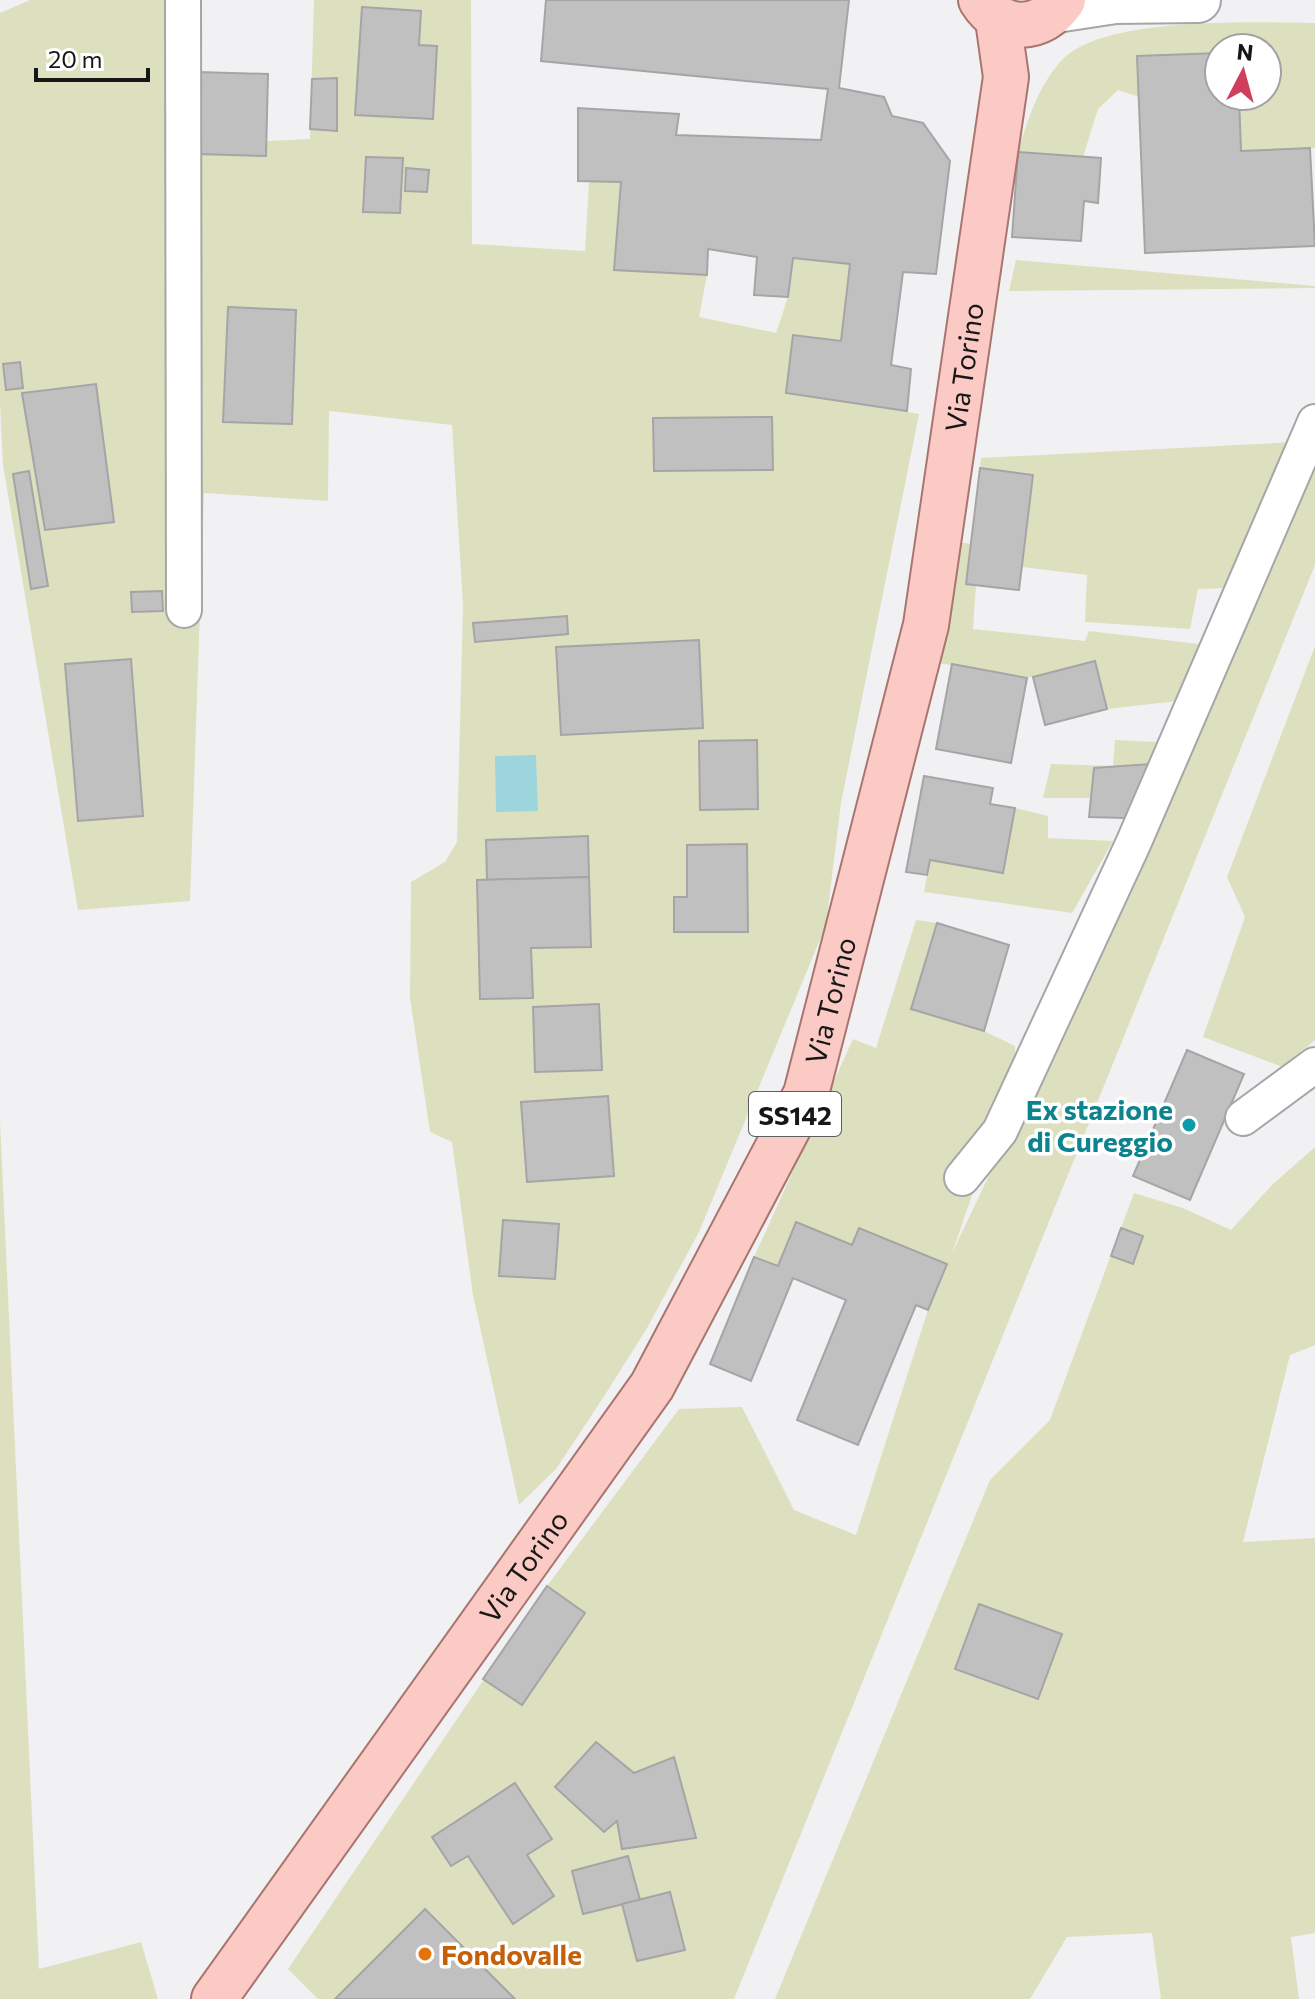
<svg xmlns="http://www.w3.org/2000/svg" width="1315" height="1999" viewBox="0 0 1315 1999" font-family="Commissioner,sans-serif">
<rect width="100%" height="100%" fill="#f1f1f3"/>
<g fill="#dde0be">
<path d="M30,0H171L175,325L201,337L197,154L266,156L267,141L310,139L314,0H471L472,244L585,251L589,182H621L614,270L707,275L699,317L776,333L788,297L793,258L850,264L841,341L793,335L786,392L919,414L841,803L826,925L699,1232L647,1328L603,1398L556,1469L519,1505L473,1295L452,1142L430,1132L410,998L411,882L445,862L457,842L463,605L452,425L329,411L328,501L204,493L190,901L78,910L3,465L0,404V13Z"/>
<path d="M1315,23V148L1241,151L1239,96H1267V48H1219V53L1137,57L1139,97L1118,90L1098,109L1083,157L1018,152C1028,119 1039,84 1063,59C1105,16 1256,22 1315,23Z"/>
<path d="M1016,260L1315,286V288L1009,291Z"/>
<path d="M1295,442L1234,588L1198,589L1190,629L1085,622L1087,575L1022,567L1033,475L980,468L981,458Z"/>
<path d="M1315,450V565L734,1999H318L288,1969L547,1586L679,1409L742,1407L794,1510L856,1535L928,1310L947,1264L860,1228L852,1245L796,1222L778,1266L754,1257L853,1039L876,1048L916,920L937,923L984,1031L1015,1046V1072L952,1253L1047,1054Z"/>
<path d="M959,542L971,544L966,584L976,585L973,629L1085,641L1089,631L1207,645L1177,701L1107,709L1095,661L1027,678L938,663Z"/>
<path d="M1315,646V1040L1283,1067L1203,1037L1245,917L1227,877Z"/>
<path d="M1115,740L1157,742L1125,818L1089,817L1091,798H1043L1051,764L1113,766Z"/>
<path d="M1015,808L1048,816V838L1113,841L1072,913L924,892L930,860L1003,873Z"/>
<path d="M0,1121L39,1969L141,1942L158,1999H0Z"/>
<path d="M1315,1147V1345L1290,1355L1243,1542L1315,1538V1933L1291,1937L1299,1999H1161L1152,1933L1067,1937L1030,1999H775L990,1480L1050,1420L1134,1193L1183,1208L1231,1230L1272,1185Z"/>
</g>
<path fill="#9cd6dc" d="M536,755L538,811L496,812L495,756Z"/>
<g fill="#c1c0c1" stroke="#a5a4a6" stroke-width="2">
<path d="M546,0H849L839,88L884,97L892,116L923,123L950,161L936,274L903,272L891,365L911,369L907,411L786,393L793,335L841,341L850,264L793,258L788,297L754,295L757,257L708,249L707,275L614,270L621,182L578,181V108L679,114L676,135L821,140L828,89L541,61Z"/>
<path d="M362,7L421,11L419,45L437,46L433,119L355,115Z"/>
<path d="M1219,53V96H1239L1241,151L1310,148L1315,246L1145,253L1137,56Z"/>
<path d="M198,72L268,74L266,156L197,154Z"/>
<path d="M337,78V131L310,129L312,79Z"/>
<path d="M1018,152L1101,158L1098,203L1084,201L1081,241L1012,237Z"/>
<path d="M366,157L403,158L400,213L363,212Z"/>
<path d="M406,168L429,170L427,192L405,191Z"/>
<path d="M228,307L296,310L292,424L223,422Z"/>
<path d="M20,362L23,388L6,390L3,364Z"/>
<path d="M96,384L114,522L45,530L22,393Z"/>
<path d="M772,417L773,470L654,471L653,418Z"/>
<path d="M980,468L1033,475L1019,590L966,584Z"/>
<path d="M29,471L48,586L31,589L13,474Z"/>
<path d="M162,591L163,611L132,612L131,592Z"/>
<path d="M567,616L568,634L475,642L473,623Z"/>
<path d="M699,640L703,728L561,735L556,647Z"/>
<path d="M131,659L143,816L78,821L65,664Z"/>
<path d="M1095,661L1107,709L1045,725L1033,677Z"/>
<path d="M952,664L1027,678L1011,763L936,749Z"/>
<path d="M757,740L758,809L700,810L699,741Z"/>
<path d="M1150,764L1125,818L1089,817L1094,768Z"/>
<path d="M924,776L993,788L990,804L1015,808L1003,873L930,860L927,875L906,872Z"/>
<path d="M588,836L589,877L487,880L486,840Z"/>
<path d="M747,844L748,932H674V897H687V845Z"/>
<path d="M589,877L591,947L531,948L533,998L480,999L477,880Z"/>
<path d="M937,923L1009,945L984,1031L911,1009Z"/>
<path d="M599,1004L602,1070L535,1072L533,1007Z"/>
<path d="M1187,1050L1244,1074L1190,1200L1133,1176Z"/>
<path d="M608,1096L614,1176L527,1182L521,1102Z"/>
<path d="M503,1220L559,1224L555,1279L499,1276Z"/>
<path d="M796,1222L852,1245L859,1228L947,1264L928,1310L916,1305L858,1445L797,1420L846,1300L793,1278L751,1381L710,1364L754,1257L778,1266Z"/>
<path d="M1121,1228L1143,1236L1133,1264L1111,1256Z"/>
<path d="M547,1586L585,1613L522,1705L483,1679Z"/>
<path d="M979,1604L1062,1634L1038,1699L955,1669Z"/>
<path d="M596,1742L634,1773L674,1757L696,1838L622,1849L617,1821L604,1832L555,1787Z"/>
<path d="M515,1783L552,1839L527,1855L554,1896L513,1924L468,1856L451,1866L432,1837Z"/>
<path d="M628,1856L640,1900L583,1914L572,1871Z"/>
<path d="M670,1892L685,1950L637,1961L622,1904Z"/>
<path d="M425,1909L515,1999H335Z"/>
</g>
<g fill="none" stroke-linecap="round" stroke-linejoin="round">
<g stroke="#a6a6a8" stroke-width="38">
<g id="street">
<path d="M183,0L184,610"/>
<path d="M1243,1118L1315,1065"/>
<path d="M962,1178L1000,1131L1133,844L1315,422"/>
</g>
</g>
<g stroke="#a6a6a8" stroke-width="48">
<path id="secondary" d="M1056,10L1115,1L1198,0"/>
</g>
<g stroke="#a9756f" stroke-width="48">
<g id="primary">
<path d="M981,0C1002,34 1042,32 1063,0"/>
<path id="s1" d="M214,1999L652,1386L806,1094L926,625L1006,77L998,20"/>
</g>
</g>
<use href="#street" stroke="#fff" stroke-width="34"/>
<use href="#secondary" stroke="#fff" stroke-width="44"/>
<use href="#primary" stroke="#fbcac5" stroke-width="44"/>
</g>
<circle fill="#0f9aa8" stroke="#fff" stroke-width="3" cx="1189" cy="1125" r="8"/>
<circle fill="#e8710a" stroke="#fff" stroke-width="3" cx="425" cy="1954" r="8"/>
<g text-anchor="middle" dominant-baseline="central" stroke-width="7" stroke-linejoin="round" paint-order="stroke">
<rect fill="#fff" stroke="#5c5d5d" stroke-width="2" x="749" y="1092" width="92" height="44" rx="6"/>
<g font-size="26" font-weight="bold" fill="#161717">
<text x="795" y="1114">SS142</text>
</g>
<g font-size="28" fill="#161717" stroke="#fff">
<text stroke="none"><textPath href="#s1" startOffset="1828">Via Torino</textPath></text>
<text stroke="none"><textPath href="#s1" startOffset="1180">Via Torino</textPath></text>
<text stroke="none"><textPath href="#s1" startOffset="532">Via Torino</textPath></text>
</g>
<g font-size="28" font-weight="bold" fill="#0d838f" stroke="#fff" text-anchor="end">
<text x="1173" y="1109">Ex stazione<tspan x="1173" dy="32">di Cureggio</tspan></text>
</g>
<g font-size="28" font-weight="bold" fill="#c56008" stroke="#fff" text-anchor="start">
<text x="441" y="1954">Fondovalle</text>
</g>
</g>
<g transform="translate(1243 72) rotate(6)"><circle r="38" fill="#ffffff" stroke="#a2a2a2" stroke-width="2"/>
<path d="M0-6L14 30L0 20L-14 30Z" fill="#cf3f5d"/>
<text y="-12" font-size="22" font-weight="bold" text-anchor="middle" fill="#161717">N</text>
</g>
<path d="M36 68v12h112v-12" fill="none" stroke="#161717" stroke-width="4"/>
<text x="48" y="68" font-size="24" fill="#161717" stroke="#ffffff" stroke-width="6" paint-order="stroke">20 m</text>
</svg>
